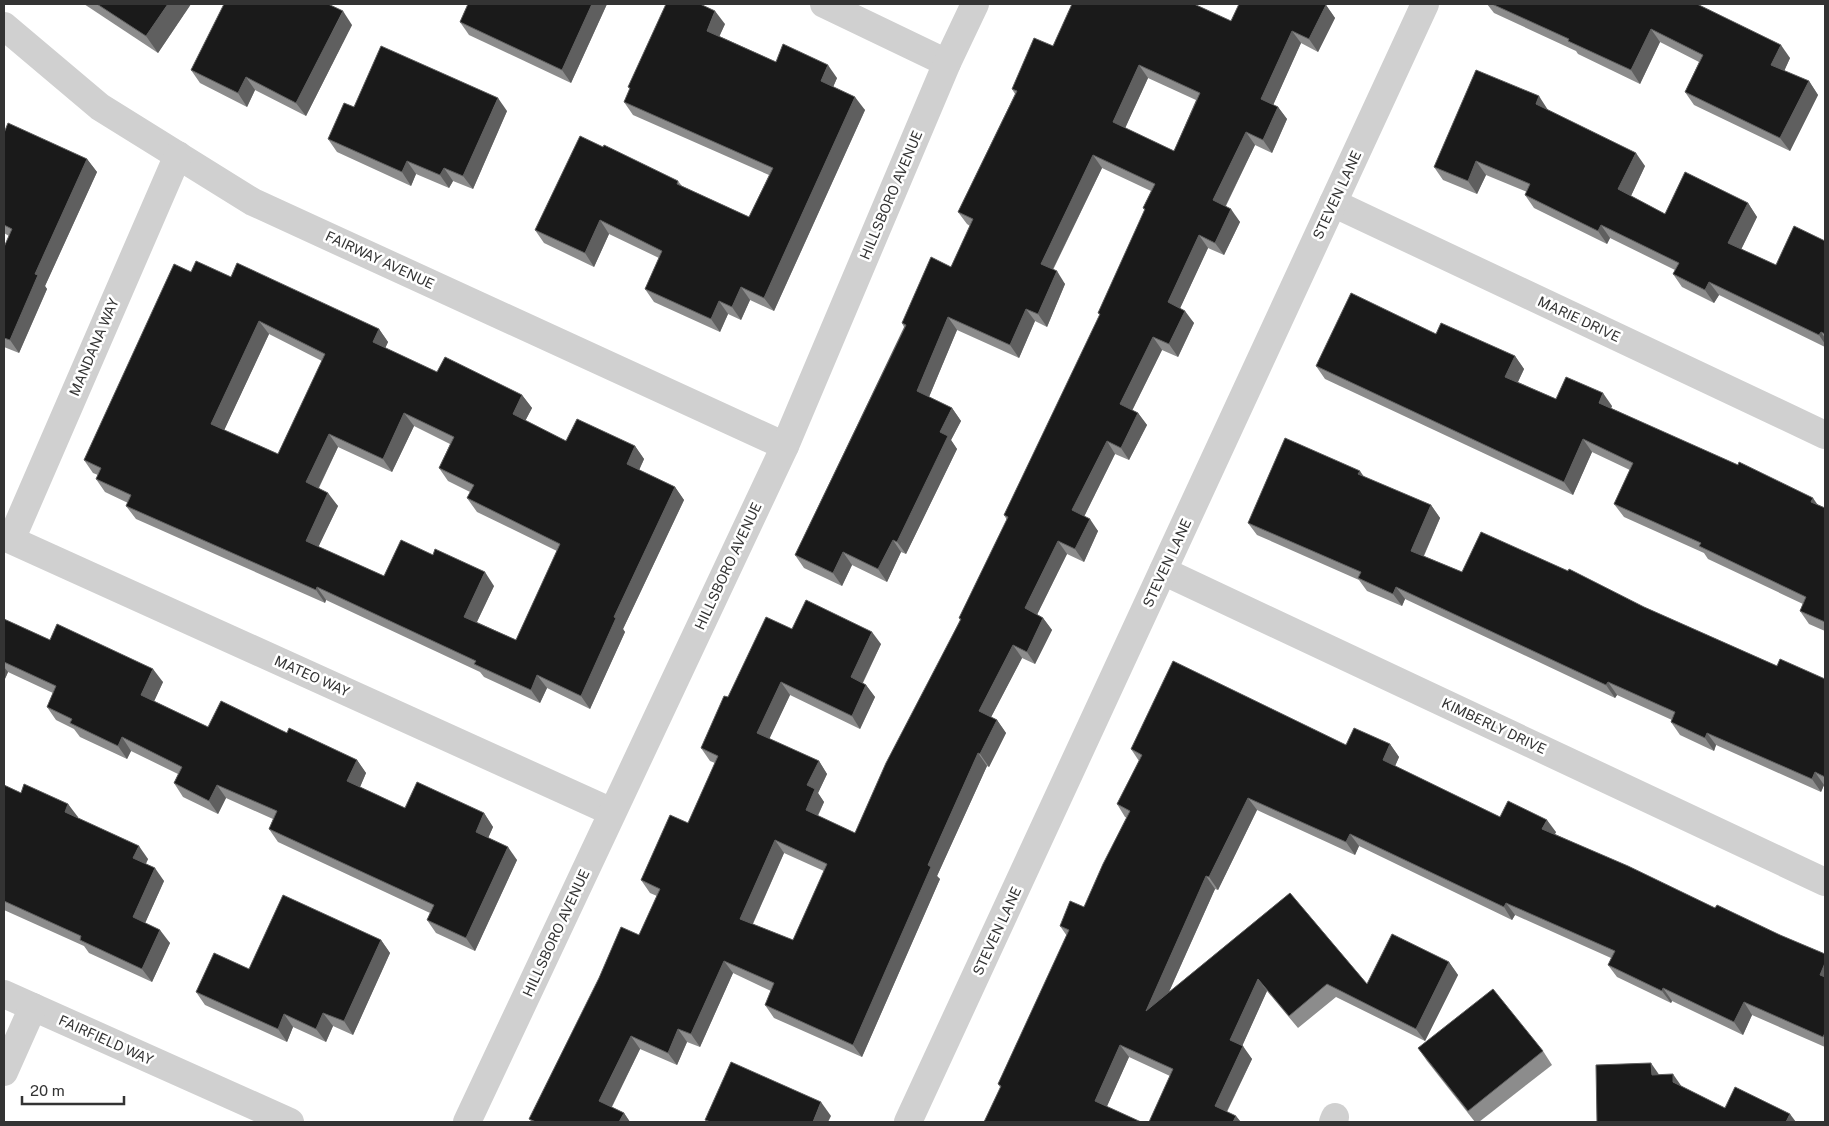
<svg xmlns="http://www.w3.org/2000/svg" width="1829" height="1126" viewBox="0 0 1829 1126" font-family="'Public Sans',sans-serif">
<rect width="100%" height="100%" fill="#fff"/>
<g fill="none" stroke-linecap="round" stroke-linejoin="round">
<g stroke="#d0d0d0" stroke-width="28">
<path d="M824,4L947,63"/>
<path d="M4,26L100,107L253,202L785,446"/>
<path d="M178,155L11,540L612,812"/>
<path d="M1333,203L1825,435"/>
<path d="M1163,571L1825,882"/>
<path d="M4,994L290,1122"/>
<path d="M4,1072L33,1007"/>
<path d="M467,1122L785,446L947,63L975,4"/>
<path d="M908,1122L1425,4"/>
<path d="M1333,1122L1335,1117"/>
</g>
</g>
<g fill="#8c8c8c" fill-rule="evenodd">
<path d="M84,4H191L158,53Z"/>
<path d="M468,4H607L571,83L469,35L460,22Z"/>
<path d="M1487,4H1697L1790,58L1784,71L1809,81L1818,95L1790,151L1694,105L1685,92L1699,62L1660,42L1640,84L1578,54L1576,51L1494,13Z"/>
<path d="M1326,5L1335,18L1318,52L1301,43L1273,105L1278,107L1287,119L1272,153L1255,145L1226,206L1240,222L1224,255L1208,248L1180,308L1194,323L1178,357L1162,350L1132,410L1138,413L1147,425L1129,460L1115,454L1084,516L1098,531L1084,562L1067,554L1037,614L1043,618L1052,630L1035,664L1022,658L991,717L997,720L1006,733L989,767L987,766L937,876L940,879L862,1057L774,1018L765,1005L771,991L733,973L700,1047L687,1042L677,1065L640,1049L612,1107L624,1113L630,1122H532L529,1119L639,935L657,896L650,893L641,880L688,823L715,763L710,761L701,748L728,697L792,629L881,644L863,683L866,685L875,697L860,729L790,695L769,739L819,761L827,774L818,793L824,802L818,816L855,833L960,620L959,618L1007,520L1004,515L1100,315L1098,313L1145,211L1143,208L1151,191L1102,168L1053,270L1065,284L1047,327L1035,321L1019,358L957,330L929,397L952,408L961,421L951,440L957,449L906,554L901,552L887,582L852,565L842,586L804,568L795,555L904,327L902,323L951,267L970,226L967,224L958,212L1015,94L1012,89L1053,46L1231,21ZM1148,78L1196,100L1174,151L1125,128ZM784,853L824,871L793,940L753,924Z"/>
<path d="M725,24L719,36L776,62L837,78L833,87L865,110L774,311L750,300L741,320L728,314L720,332L654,302L645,289L659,258L609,234L594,267L544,243L535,230L678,181L682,186L749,217L769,175L633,115L624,102L630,89L628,87Z"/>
<path d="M352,25L306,116L255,90L247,107L200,83L191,70Z"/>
<path d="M354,107L507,111L473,189L453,181L449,188L416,174L411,186L337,152L328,139Z"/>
<path d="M1548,110L1645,166L1631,196L1665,214L1748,203L1757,217L1741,249L1776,265L1825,241V347L1719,295L1714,303L1682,287L1673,274L1675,270L1610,238L1607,244L1534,208L1525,195L1527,192L1486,175L1477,194L1443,180L1434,167Z"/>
<path d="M4,133L87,159L97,172L45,286L47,289L19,353L4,347V247L9,236L4,233Z"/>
<path d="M191,272L231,277L379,329L388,342L385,348L437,372L522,395L532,408L525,421L566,441L635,446L644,459L639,470L675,487L684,500L623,629L625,632L590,709L547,688L540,703L484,677L480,672L326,600L325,603L136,519L126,506L128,503L105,492L96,479L98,475L93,473L84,460ZM269,334L322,361L278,454L224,430ZM414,426L450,444L439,468L448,481L470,492L467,498L477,512L557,551L516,640L477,622L494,586L384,576L318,547L338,506L319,488L338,447L392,472Z"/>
<path d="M1436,334L1515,356L1524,369L1518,382L1556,399L1612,406L1611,408L1825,508V631L1809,624L1800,611L1803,604L1708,559L1704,553L1624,517L1614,504L1630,470L1592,452L1573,495L1325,379L1316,366Z"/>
<path d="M1364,477L1431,505L1440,518L1424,556L1462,572L1644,607L1777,666L1825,679V786L1824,785L1821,792L1716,745L1714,751L1680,735L1671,722L1672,720L1617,695L1615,698L1405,599L1402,606L1367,591L1359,580L1257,535L1248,523Z"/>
<path d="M4,619L50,640L163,682L154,701L208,727L287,733L357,760L366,773L360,787L405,808L484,813L493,827L488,838L517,860L475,951L436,933L427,920L430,913L278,842L269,829L273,819L226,798L218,814L183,797L174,783L178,774L131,751L127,759L80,737L74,729L56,720L47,707L53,693L8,672L4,681Z"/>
<path d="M1390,744L1399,757L1395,766L1500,817L1556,832L1555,834L1715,908L1825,954V1047L1752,1015L1743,1035L1672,1001L1671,1003L1617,977L1608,965L1611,958L1515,915L1512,920L1359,846L1355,855L1257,810L1218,890L1215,889L1169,992L1290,893L1367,984L1449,962L1458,975L1425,1041L1336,997L1298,1028L1267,991L1242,1046L1252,1059L1227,1112L1241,1122L1170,1076L1129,1057L1107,1106L1000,1087L998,1084L1067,936L1060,926L1084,907L1127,818L1125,817L1117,804L1139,761L1131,749Z"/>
<path d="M4,785L21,793L68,804L77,818L148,859L146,864L164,881L145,923L170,943L152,982L89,953L84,946L4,910Z"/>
<path d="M381,940L390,953L353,1035L333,1026L326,1042L293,1027L287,1042L205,1005L196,992L249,969Z"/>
<path d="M1418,1048L1543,1051L1552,1065L1479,1122H1475L1427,1061Z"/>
</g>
<g fill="#5f5f5f">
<path d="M168,4H191L158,53L146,36Z"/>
<path d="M592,4H607L571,83L562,70Z"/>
<path d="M1326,5L1335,18L1318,52L1309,39Z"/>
<path d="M343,11L352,25L306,116L296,103Z"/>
<path d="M715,11L725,24L716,44L707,31Z"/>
<path d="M1651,29L1660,42L1640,84L1631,70Z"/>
<path d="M1292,31L1301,43L1270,112L1261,99Z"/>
<path d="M1781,45L1790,58L1781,78L1771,65Z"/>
<path d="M828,65L837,78L830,94L821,81Z"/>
<path d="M1139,65L1148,78L1122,135L1113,122Z"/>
<path d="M246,77L255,90L247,107L238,93Z"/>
<path d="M1809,81L1818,95L1790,151L1780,138Z"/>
<path d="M1539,96L1548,110L1545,117L1536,104Z"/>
<path d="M855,97L865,110L774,311L764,298Z"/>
<path d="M498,98L507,111L473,189L463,176Z"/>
<path d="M1278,107L1287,119L1272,153L1263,140Z"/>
<path d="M1246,132L1255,145L1222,213L1213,200Z"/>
<path d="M1636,153L1645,166L1628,202L1618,189Z"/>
<path d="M1093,155L1102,168L1049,277L1041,264Z"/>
<path d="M87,159L97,172L45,286L47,289L19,353L10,340L35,274Z"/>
<path d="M407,161L416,174L411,186L402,172Z"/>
<path d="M1476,161L1486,175L1477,194L1468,181Z"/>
<path d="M444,168L453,181L449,188L440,175Z"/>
<path d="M1748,203L1757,217L1738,256L1728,243Z"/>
<path d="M1231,209L1240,222L1224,255L1215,243Z"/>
<path d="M600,220L609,234L594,267L585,253Z"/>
<path d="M1601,225L1610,238L1607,244L1598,231Z"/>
<path d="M1199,235L1208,248L1177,315L1168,302Z"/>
<path d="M1057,271L1065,284L1047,327L1038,314Z"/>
<path d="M1709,282L1719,295L1714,303L1705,290Z"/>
<path d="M741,287L750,300L741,320L732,307Z"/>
<path d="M719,301L728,314L720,332L711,319Z"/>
<path d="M1026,309L1035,321L1019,358L1010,345Z"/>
<path d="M1185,311L1194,323L1178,357L1169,344Z"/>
<path d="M948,317L957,330L926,404L917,391Z"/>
<path d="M259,321L269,334L221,437L211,424Z"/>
<path d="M379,329L388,342L382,355L373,342Z"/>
<path d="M1821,332L1825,338V344L1819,335Z"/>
<path d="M1153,337L1162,350L1129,417L1120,404Z"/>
<path d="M1515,356L1524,369L1514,390L1505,377Z"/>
<path d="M1603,393L1612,406L1608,416L1599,403Z"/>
<path d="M522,395L532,408L522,427L513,414Z"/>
<path d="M952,408L961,421L951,440L957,449L906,554L897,542L940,432Z"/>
<path d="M404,413L414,426L392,472L383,459Z"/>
<path d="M1138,413L1147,425L1129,460L1121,448Z"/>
<path d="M329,434L338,447L315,495L306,482Z"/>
<path d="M1583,439L1592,452L1573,495L1564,482Z"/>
<path d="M1107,441L1115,454L1081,523L1072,510Z"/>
<path d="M635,446L644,459L636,477L627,464Z"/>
<path d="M1360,471L1369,484L1358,474Z"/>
<path d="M675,487L684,500L623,629L625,632L590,709L581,696L614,617Z"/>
<path d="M328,493L338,506L315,554L306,541Z"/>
<path d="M1813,498L1822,511L1811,502Z"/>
<path d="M1431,505L1440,518L1420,564L1411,551Z"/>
<path d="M1090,519L1098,531L1084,562L1075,549Z"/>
<path d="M893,540L901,552L887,582L878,569Z"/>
<path d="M1058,541L1067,554L1034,621L1025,608Z"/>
<path d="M843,552L852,565L842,586L833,573Z"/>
<path d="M485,572L494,586L473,630L464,617Z"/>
<path d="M317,587L326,600L325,603L316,590Z"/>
<path d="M1396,587L1405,599L1402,606L1393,594Z"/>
<path d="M1043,618L1052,630L1035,664L1027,652Z"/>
<path d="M872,632L881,644L859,690L851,677Z"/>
<path d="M1013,645L1022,658L988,723L979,711Z"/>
<path d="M4,667L8,672L4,681Z"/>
<path d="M153,669L163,682L151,708L141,695Z"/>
<path d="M537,675L547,688L540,703L531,690Z"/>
<path d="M781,682L790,695L766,746L757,733Z"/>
<path d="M1608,682L1617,695L1615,698L1606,685Z"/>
<path d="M866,685L875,697L860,729L852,716Z"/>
<path d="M997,720L1006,733L989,767L980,754Z"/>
<path d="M1707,733L1716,745L1714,751L1705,738Z"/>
<path d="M122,737L131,751L127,759L118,746Z"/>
<path d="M1390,744L1399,757L1392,773L1383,760Z"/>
<path d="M978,753L987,766L937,876L940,879L862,1057L853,1045L928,865Z"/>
<path d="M357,760L366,773L357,794L347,781Z"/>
<path d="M819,761L827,774L818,793L824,802L814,823L806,810L807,785Z"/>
<path d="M1815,772L1824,785L1821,792L1812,779Z"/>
<path d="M217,785L226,798L218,814L209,801Z"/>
<path d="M1248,798L1257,810L1218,890L1209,877Z"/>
<path d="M68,804L78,817L74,825L65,812Z"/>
<path d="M484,813L493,827L485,845L476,832Z"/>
<path d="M1547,820L1556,832L1551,841L1542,829Z"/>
<path d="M1350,834L1359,846L1355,855L1346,842Z"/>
<path d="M775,840L784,853L749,932L740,919Z"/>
<path d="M139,846L148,859L142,871L133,858Z"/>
<path d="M508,847L517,860L475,951L466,938Z"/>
<path d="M155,868L164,881L142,930L133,917Z"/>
<path d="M1206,876L1215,889L1155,1023L1146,1011Z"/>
<path d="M1506,903L1515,915L1512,920L1504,907Z"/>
<path d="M160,930L170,943L152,982L142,969Z"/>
<path d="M381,940L390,953L353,1035L344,1021Z"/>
<path d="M724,961L733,973L700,1047L691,1034Z"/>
<path d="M1449,962L1458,975L1425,1041L1416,1029Z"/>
<path d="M1825,963V982L1820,975Z"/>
<path d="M1258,979L1267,991L1239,1053L1230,1040Z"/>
<path d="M1663,988L1672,1001L1671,1003L1662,991Z"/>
<path d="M1744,1002L1752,1015L1743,1035L1734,1022Z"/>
<path d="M323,1013L333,1026L326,1042L316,1029Z"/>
<path d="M284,1014L293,1027L287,1042L278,1029Z"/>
<path d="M678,1029L687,1042L677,1065L668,1053Z"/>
<path d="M631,1036L640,1049L608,1114L599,1101Z"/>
<path d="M1120,1045L1129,1057L1104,1113L1095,1101Z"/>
<path d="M1243,1046L1252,1059L1223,1119L1215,1106Z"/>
<path d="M1651,1063L1660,1076L1652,1075Z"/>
<path d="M1673,1074L1682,1087L1673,1082Z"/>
<path d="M821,1102L831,1116L828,1122H813Z"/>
<path d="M624,1113L630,1122H619Z"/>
<path d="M1790,1114L1796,1122H1786Z"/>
<path d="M1236,1116L1241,1122H1233Z"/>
</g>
<g fill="#1a1a1a" stroke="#5f5f5f" fill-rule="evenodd">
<path d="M97,4H168L146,36Z"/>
<path d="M224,4H328L343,11L296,103L246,77L238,93L191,70Z"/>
<path d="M468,4H592L562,70L460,22Z"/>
<path d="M666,4H700L715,11L707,31L776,62L783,44L828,65L821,81L855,97L764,298L741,287L732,307L719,301L711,319L645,289L662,251L600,220L585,253L535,230L580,136L603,147L604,145L678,181L677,184L749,217L773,168L624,102L630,88L628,87Z"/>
<path d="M1072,4H1194L1231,21L1239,4H1324L1326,5L1309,39L1292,31L1261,99L1278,107L1263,140L1246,132L1213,200L1231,209L1215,243L1199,235L1168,302L1185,311L1169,344L1153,337L1120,404L1138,413L1121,448L1107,441L1072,510L1090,519L1075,549L1058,541L1025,608L1043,618L1027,652L1013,645L979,711L997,720L980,754L978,753L928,865L931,867L853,1045L765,1005L774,983L724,961L691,1034L678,1029L668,1053L631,1036L599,1101L624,1113L619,1122H536L529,1119L599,978L621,927L639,935L660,889L641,880L670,815L688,823L718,756L701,748L724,696L728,697L766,617L792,629L806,600L872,632L851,677L866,685L852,716L781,682L757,733L819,761L807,785L815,789L806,810L855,833L886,763L961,619L959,618L1008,517L1004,515L1100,314L1098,313L1145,209L1143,208L1155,184L1093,155L1041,264L1057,271L1038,314L1026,309L1010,345L948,317L917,391L952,408L940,432L948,436L897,542L893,540L878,569L843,552L833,573L795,555L906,325L902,323L931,257L951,267L973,219L958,212L1017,91L1012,89L1034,38L1053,46ZM1139,65L1200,93L1174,151L1113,122ZM775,840L827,864L793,940L740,919Z"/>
<path d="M1492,4H1697L1781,45L1771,65L1809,81L1780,138L1685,92L1703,55L1651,29L1631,70L1568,41L1569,39Z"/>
<path d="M381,46L498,98L463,176L444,168L440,175L407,161L402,172L328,139L344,103L354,107Z"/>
<path d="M1476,70L1539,96L1536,104L1636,153L1618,189L1665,214L1685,172L1748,203L1728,243L1776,265L1794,226L1825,241V334L1821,332L1819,335L1709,282L1705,290L1673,274L1679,263L1601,225L1598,231L1525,195L1530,184L1476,161L1468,181L1434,167Z"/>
<path d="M8,123L87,159L35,274L38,275L10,340L4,338V247L12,229L4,225V133Z"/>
<path d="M196,261L231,277L237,263L379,329L373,342L437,372L445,357L522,395L513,414L566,441L577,419L635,446L627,464L675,487L614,617L616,618L581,696L537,675L531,690L474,664L476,661L317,587L316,590L126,506L131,495L96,479L101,468L84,460L174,264L191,272ZM259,321L325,354L278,454L211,424ZM404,413L454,437L439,468L474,485L467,498L560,544L516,640L464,617L485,572L435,549L433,555L401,540L384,576L306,541L328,493L306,482L329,434L383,459Z"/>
<path d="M1351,293L1436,334L1441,323L1515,356L1505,377L1556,399L1566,377L1603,393L1599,403L1738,465L1739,462L1813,498L1811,502L1825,508V622L1800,611L1806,597L1699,546L1701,543L1614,504L1633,463L1583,439L1564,482L1316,366Z"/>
<path d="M1285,438L1360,471L1358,474L1431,505L1411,551L1462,572L1481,532L1568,571L1569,569L1644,607L1777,666L1780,659L1825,679V777L1815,772L1812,779L1707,733L1705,738L1671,722L1675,712L1608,682L1606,685L1396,587L1393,594L1358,578L1361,572L1248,523Z"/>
<path d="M4,619L50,640L57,624L153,669L141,695L208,727L221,701L287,733L289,728L357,760L347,781L405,808L417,782L484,813L476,832L508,847L466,938L427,920L434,905L269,829L277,811L217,785L209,801L174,783L182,767L122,737L118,746L70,723L72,719L47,707L56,686L4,662Z"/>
<path d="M1173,661L1346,745L1354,728L1390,744L1383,760L1500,817L1508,801L1547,820L1542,829L1628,866L1715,908L1717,905L1780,935L1825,954V963L1820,975L1825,977V1033L1823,1037L1744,1002L1734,1022L1663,988L1662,991L1608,965L1615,951L1506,903L1504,907L1350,834L1346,842L1248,798L1209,877L1206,876L1146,1011L1290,893L1367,984L1392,934L1449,962L1416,1029L1327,984L1289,1016L1258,979L1230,1040L1243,1046L1215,1106L1236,1116L1233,1122H1149L1173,1069L1120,1045L1095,1101L1141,1122H984L1001,1086L998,1084L1069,930L1060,926L1070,901L1084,907L1103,864L1130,811L1117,804L1142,755L1131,749Z"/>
<path d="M24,784L68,804L65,812L139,846L133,858L155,868L133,917L160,930L142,969L80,940L81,936L4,901V785L21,793Z"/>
<path d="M283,895L381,940L344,1021L323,1013L316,1029L284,1014L278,1029L196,992L214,953L249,969Z"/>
<path d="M1493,989L1543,1051L1468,1111L1418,1048Z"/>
<path d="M731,1062L821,1102L813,1122H711L705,1120Z"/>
<path d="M1651,1063L1652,1075L1673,1074V1082L1725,1108L1735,1087L1790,1114L1786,1122H1597L1596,1065Z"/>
</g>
<g text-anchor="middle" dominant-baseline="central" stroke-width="5" stroke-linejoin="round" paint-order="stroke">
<g font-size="14" fill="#333" stroke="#fff">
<text transform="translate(891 195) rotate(-67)">HILLSBORO AVENUE</text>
<text transform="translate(1337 195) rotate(-65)">STEVEN LANE</text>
<text transform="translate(380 260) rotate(25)">FAIRWAY AVENUE</text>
<text transform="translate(1579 319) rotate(25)">MARIE DRIVE</text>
<text transform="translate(94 347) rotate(-67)">MANDANA WAY</text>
<text transform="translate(1167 563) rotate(-65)">STEVEN LANE</text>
<text transform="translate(728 566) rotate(-65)">HILLSBORO AVENUE</text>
<text transform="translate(312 676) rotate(24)">MATEO WAY</text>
<text transform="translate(1494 726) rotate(25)">KIMBERLY DRIVE</text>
<text transform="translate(997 931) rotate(-65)">STEVEN LANE</text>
<text transform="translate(556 933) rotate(-65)">HILLSBORO AVENUE</text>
<text transform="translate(106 1040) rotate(24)">FAIRFIELD WAY</text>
</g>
</g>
<rect width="1829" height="1126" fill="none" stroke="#333333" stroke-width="10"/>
<path d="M22 1096v8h102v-8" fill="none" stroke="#333333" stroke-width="2.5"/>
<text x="30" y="1096" font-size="15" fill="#333333" stroke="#ffffff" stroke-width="4" paint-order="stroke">20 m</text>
</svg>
